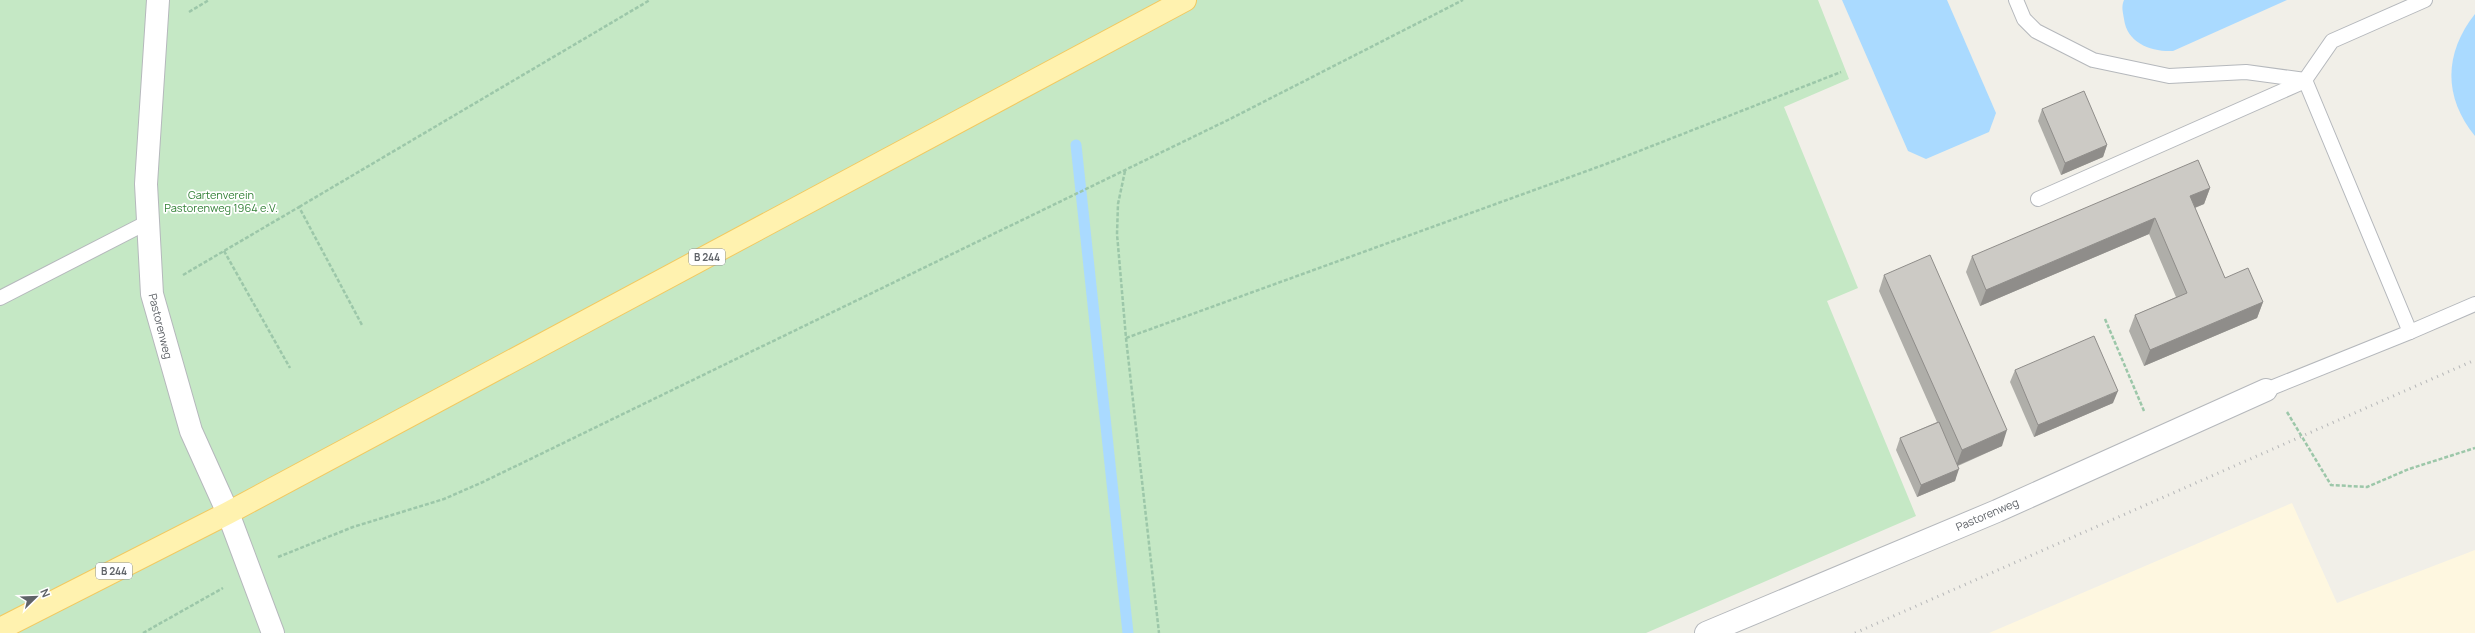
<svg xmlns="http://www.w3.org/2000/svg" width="2475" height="633" viewBox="0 0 2475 633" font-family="Manrope,sans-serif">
<rect width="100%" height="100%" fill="#f1efe8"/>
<path fill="#fef7e0" d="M2292,503L2337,603L2475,550V633H1989Z"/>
<path fill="#c5e8c5" d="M0,0H1818L1849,79L1784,107L1858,288L1827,301L1916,516L1646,633H0Z"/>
<g fill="#aadaff">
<path d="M1842,0H1947L1996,113L1989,132L1926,159L1908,151Z"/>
<path d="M2124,0H2287L2173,51C2151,52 2127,43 2124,19C2123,12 2121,7 2124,0Z"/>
<path d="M2475,14V136C2443,97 2444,53 2475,14Z"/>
</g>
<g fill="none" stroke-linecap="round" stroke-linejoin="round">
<path stroke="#aadaff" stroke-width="11" d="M1076,145L1128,633"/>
<g stroke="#b5b8bc" stroke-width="16">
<g id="lane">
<path d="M2016,0L2024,19L2036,31L2093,60L2169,76L2246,72L2305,80"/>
<path d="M2038,199L2305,81"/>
<path d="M0,298L146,223"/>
<path d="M2410,332L2475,304"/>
<path d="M2266,390L2410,332L2305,80L2332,41L2425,0"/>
</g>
</g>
<g stroke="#b5b8bc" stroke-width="24">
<g id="street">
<path d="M158,0L146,184L152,294L191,431L228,513L273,633"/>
<path d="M1706,633L1997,511L2266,390"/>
</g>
</g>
<g stroke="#f2c960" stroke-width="24">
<path id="primary" d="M0,629L228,513L1185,0"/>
</g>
<g stroke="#9cc7a9" stroke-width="2.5" stroke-dasharray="4 2" stroke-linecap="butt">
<path d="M189,12L209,0"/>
<path d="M1125,171L1118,204L1117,234L1126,338L1159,633"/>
<path d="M299,207L650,0"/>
<path d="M224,251L290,368"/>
<path d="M183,275L299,207L362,325"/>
<path d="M2105,319L2144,411"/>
<path d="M1126,338L1606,164L1841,72"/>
<path d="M2287,412L2331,485L2367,487L2409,469L2475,448"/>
<path d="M278,557L353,527L444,499L483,482L1228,120L1463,0"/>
<path d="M143,633L223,588"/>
</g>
<use href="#lane" stroke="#fff" stroke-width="14"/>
<use href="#street" stroke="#fff" stroke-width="22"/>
<use href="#primary" stroke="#fff2af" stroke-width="22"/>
<path stroke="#b6b7b8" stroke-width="3" stroke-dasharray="1 5" stroke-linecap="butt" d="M1855,633L2475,360"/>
</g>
<g fill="#afaea9">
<path d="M2042,109L2107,145L2103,157L2061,175L2038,121Z"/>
<path d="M2210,188L2204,204L2195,208L2225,278L2263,302L2257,318L2144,366L2129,331L2135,315L2176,297L2149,234L1980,306L1966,272L1972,256Z"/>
<path d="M1884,275L2002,446L1958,466L1955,481L1917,497L1896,450L1900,438L1937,422L1879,291Z"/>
<path d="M2015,370L2113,403L2034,437L2010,382Z"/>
</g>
<g fill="#8f8d8a">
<path d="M2107,145L2103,157L2061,175L2065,163Z"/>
<path d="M2210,188L2204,204L2184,212L2190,196Z"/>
<path d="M2155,218L2149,234L1980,306L1986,290Z"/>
<path d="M2263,302L2257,318L2144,366L2150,350Z"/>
<path d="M2118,391L2113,403L2034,437L2038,425Z"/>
<path d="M2007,430L2002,446L1956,466L1962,450Z"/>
<path d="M1959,469L1955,481L1917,497L1921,485Z"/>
</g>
<g fill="#cccac5" stroke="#8f8d8a">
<path d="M2084,91L2107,145L2065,163L2042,109Z"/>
<path d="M2198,160L2210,188L2190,196L2225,278L2248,268L2263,302L2150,350L2135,315L2187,293L2155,218L1986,290L1972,256Z"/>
<path d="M1930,255L2007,430L1962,450L1884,275Z"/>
<path d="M2094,336L2118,391L2038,425L2015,370Z"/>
<path d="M1939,422L1959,469L1921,485L1900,438Z"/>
</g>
<g text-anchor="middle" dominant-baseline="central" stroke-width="3.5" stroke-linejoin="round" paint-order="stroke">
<g fill="#fff" stroke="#8f9295" stroke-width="1">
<rect x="689" y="249" width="36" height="16" rx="3"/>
<rect x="96" y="563" width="36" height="16" rx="3"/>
</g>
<g font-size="10" font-weight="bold" fill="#5f6368">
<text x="707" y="257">B 244</text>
<text x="114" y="571">B 244</text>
</g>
<g font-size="11" fill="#348238" stroke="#fff">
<text x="221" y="194">Gartenverein<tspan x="221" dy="13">Pastorenweg 1964 e.V.</tspan></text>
</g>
<g font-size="11" fill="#5f6368" stroke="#fff">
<text transform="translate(161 326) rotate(76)">Pastorenweg</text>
<text transform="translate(1987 514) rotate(-23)">Pastorenweg</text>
</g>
</g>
<g transform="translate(36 597) rotate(67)" stroke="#ffffff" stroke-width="3" paint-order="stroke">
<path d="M0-3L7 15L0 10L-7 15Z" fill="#5f6368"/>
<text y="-6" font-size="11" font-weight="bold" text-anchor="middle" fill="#5f6368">N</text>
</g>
</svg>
